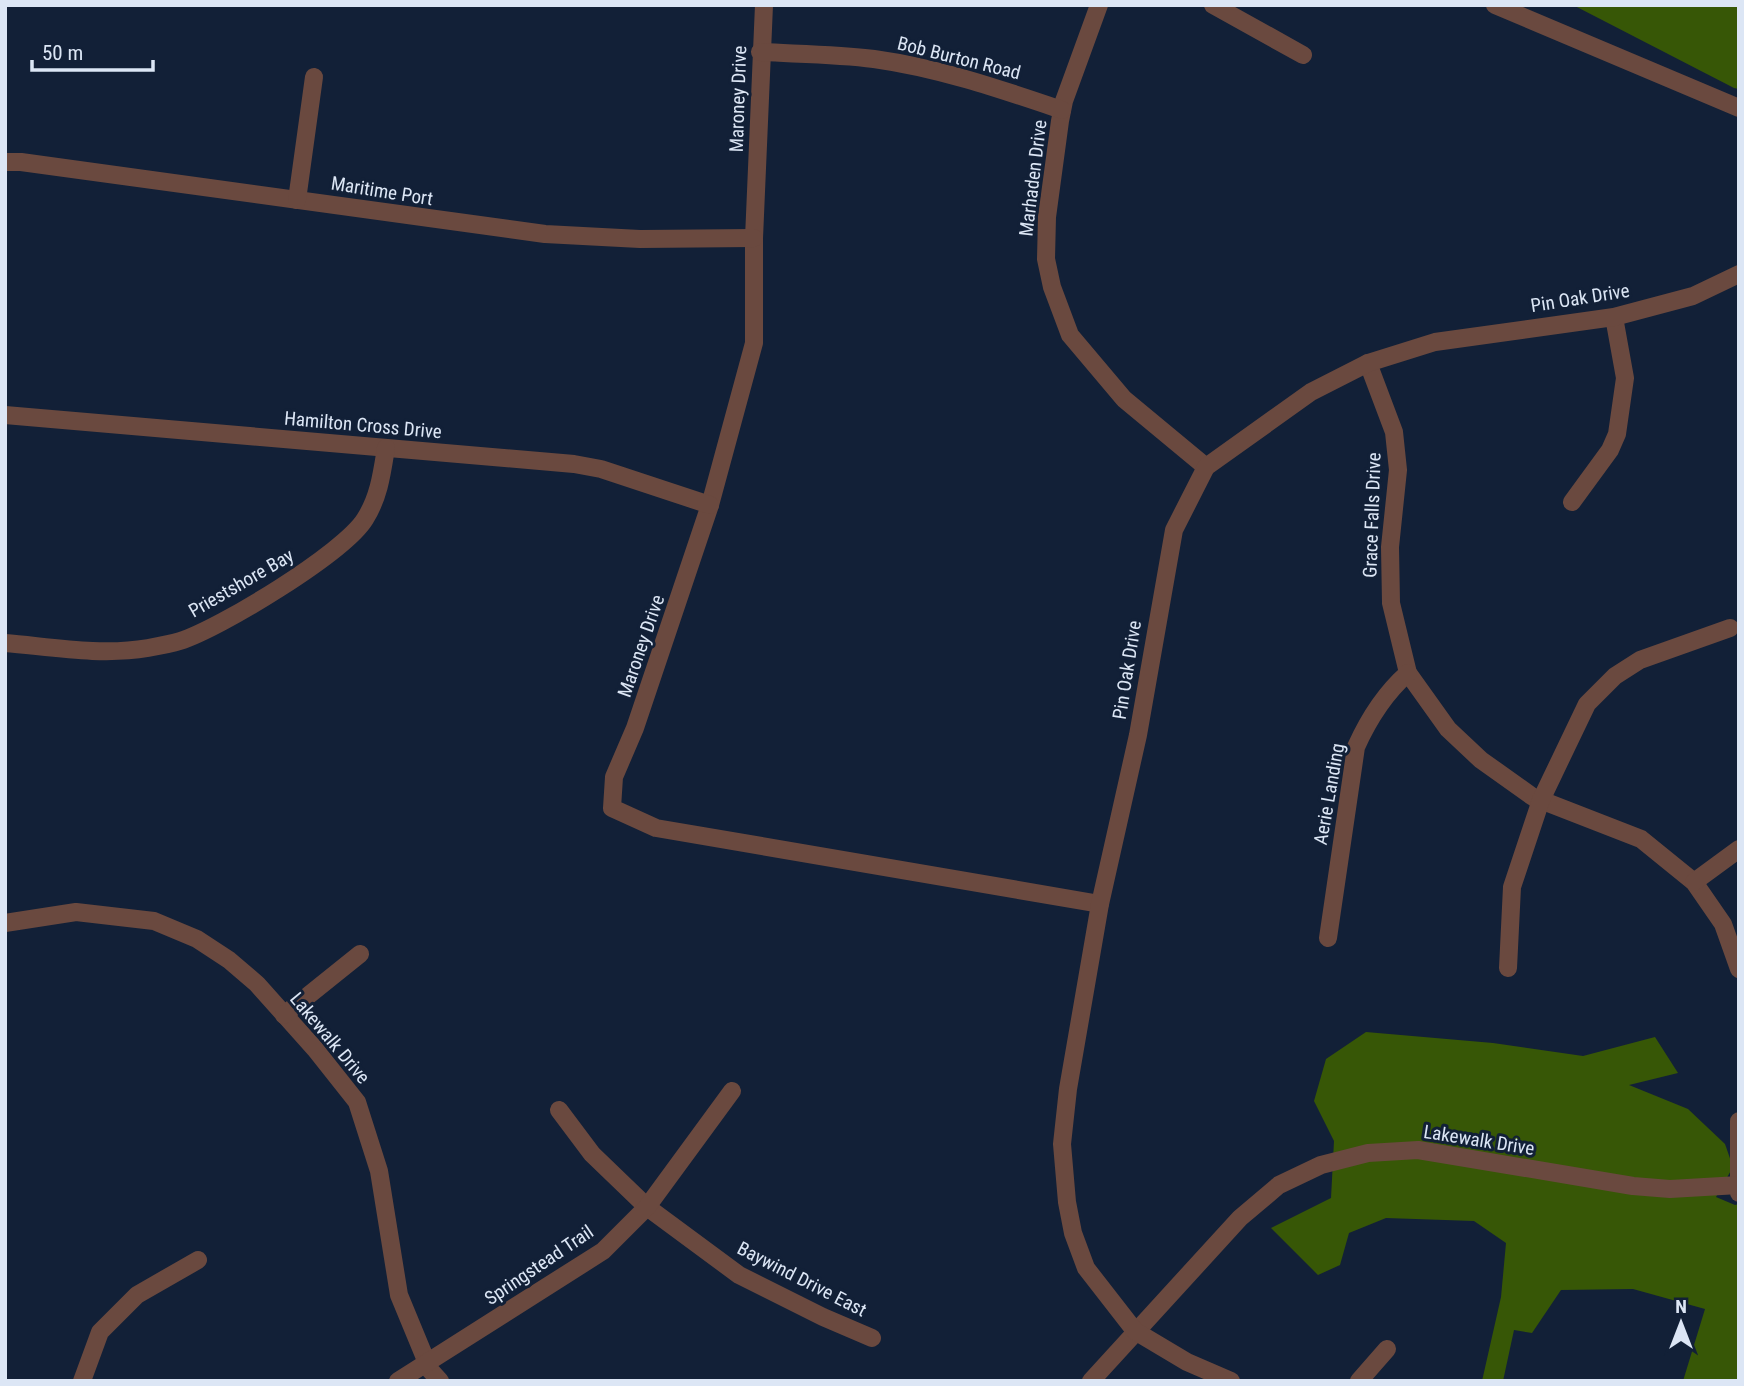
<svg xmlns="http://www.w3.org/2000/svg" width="1744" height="1386" viewBox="0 0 1744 1386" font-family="'Roboto Condensed',sans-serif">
<rect width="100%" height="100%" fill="#122037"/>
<g fill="#375706">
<path d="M1573,5H1739V89L1734,88Z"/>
<path d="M1366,1032L1493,1043L1583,1056L1655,1037L1678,1073L1629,1085L1688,1109L1725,1144L1733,1167L1716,1197L1735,1205L1739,1204V1381H1683L1705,1309L1633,1289L1561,1290L1532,1333L1514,1330L1503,1381H1482L1501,1297L1506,1243L1474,1221L1386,1218L1349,1233L1340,1265L1318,1275L1271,1228L1331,1198L1334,1141L1314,1101L1326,1059Z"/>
</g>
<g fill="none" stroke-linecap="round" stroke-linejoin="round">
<g stroke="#6a493f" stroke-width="18">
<path d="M764,5L754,238V343L710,505L635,728L614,777L612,808L656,828L1100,904"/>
<path d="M1099,5L1064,101L1060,121L1047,217L1046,259L1052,287L1070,335L1124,399L1206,467"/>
<path d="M1213,5L1303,55"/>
<path d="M1495,5L1739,108"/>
<path d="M760,52C798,54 837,54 874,59C939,68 1000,89 1062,110"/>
<path d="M5,162H21L545,234L640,239L754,238"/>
<path d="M297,200L314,77"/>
<path d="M1368,363L1394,432L1398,470L1390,547L1391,603L1408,673L1448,729L1481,760L1533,797L1641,839L1694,882L1723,924L1739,969"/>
<path d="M5,415L574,464L601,469L710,505"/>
<path d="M1572,502L1610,450L1617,434L1625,378L1614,317"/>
<path d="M5,643C52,647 101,656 148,648C159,646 170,644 180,641C219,629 344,553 365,519C379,497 382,473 386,448"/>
<path d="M1694,882L1739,849"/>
<path d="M5,923L76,912L154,921L197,939L229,960L257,984L315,1049L357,1102L379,1171L399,1295L430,1370L440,1381"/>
<path d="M1328,938L1356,747C1369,718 1384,694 1408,673"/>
<path d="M1508,968L1512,887L1541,800L1587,704L1615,676L1640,660L1730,628"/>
<path d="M284,1015L360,954"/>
<path d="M559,1110L592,1154L647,1207L739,1275L823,1317L872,1338"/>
<path d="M1739,1121V1193"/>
<path d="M82,1381L100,1332L137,1295L198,1260"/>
<path d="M398,1381L603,1251L647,1207L732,1091"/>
<path d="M1091,1381L1240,1218L1279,1185L1321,1165L1368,1153L1418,1150L1633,1186L1670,1189L1739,1185"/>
<path d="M1231,1381L1187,1362L1135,1331L1086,1268L1073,1233L1067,1202L1062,1144L1068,1089L1100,904L1138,735L1174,530L1206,467L1311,392L1368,363L1435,342L1614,317L1693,296L1739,274"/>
<path d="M1359,1381L1387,1349"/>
</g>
</g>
<g text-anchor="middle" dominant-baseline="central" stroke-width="6" stroke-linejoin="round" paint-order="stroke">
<g font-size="19" fill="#dce6f5" stroke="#122037">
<text transform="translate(959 58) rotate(14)">Bob Burton Road</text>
<text transform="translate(738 99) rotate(-88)">Maroney Drive</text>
<text transform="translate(1033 178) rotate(-83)">Marhaden Drive</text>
<text transform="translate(382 191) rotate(9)">Maritime Port</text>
<text transform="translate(1580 298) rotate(-9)">Pin Oak Drive</text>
<text transform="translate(363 425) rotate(5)">Hamilton Cross Drive</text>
<text transform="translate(1372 515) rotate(-88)">Grace Falls Drive</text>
<text transform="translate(241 583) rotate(-30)">Priestshore Bay</text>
<text transform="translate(641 646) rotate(-71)">Maroney Drive</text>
<text transform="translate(1127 670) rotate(-81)">Pin Oak Drive</text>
<text transform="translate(1329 794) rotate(-80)">Aerie Landing</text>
<text transform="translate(330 1038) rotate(50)">Lakewalk Drive</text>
<text transform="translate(1479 1140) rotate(9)">Lakewalk Drive</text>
<text transform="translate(539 1265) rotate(-34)">Springstead Trail</text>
<text transform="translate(802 1279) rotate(27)">Baywind Drive East</text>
</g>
</g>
<rect width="1744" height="1386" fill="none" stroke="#dce6f5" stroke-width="14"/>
<g transform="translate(1681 1323)" stroke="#122037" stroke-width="5" paint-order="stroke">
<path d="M0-5L12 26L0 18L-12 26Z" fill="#dce6f5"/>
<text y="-10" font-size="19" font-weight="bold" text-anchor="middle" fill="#dce6f5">N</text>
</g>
<path d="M32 60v10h121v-10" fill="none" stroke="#dce6f5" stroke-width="3.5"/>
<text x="42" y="60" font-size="21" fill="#dce6f5" stroke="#122037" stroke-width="5" paint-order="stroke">50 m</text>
</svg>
